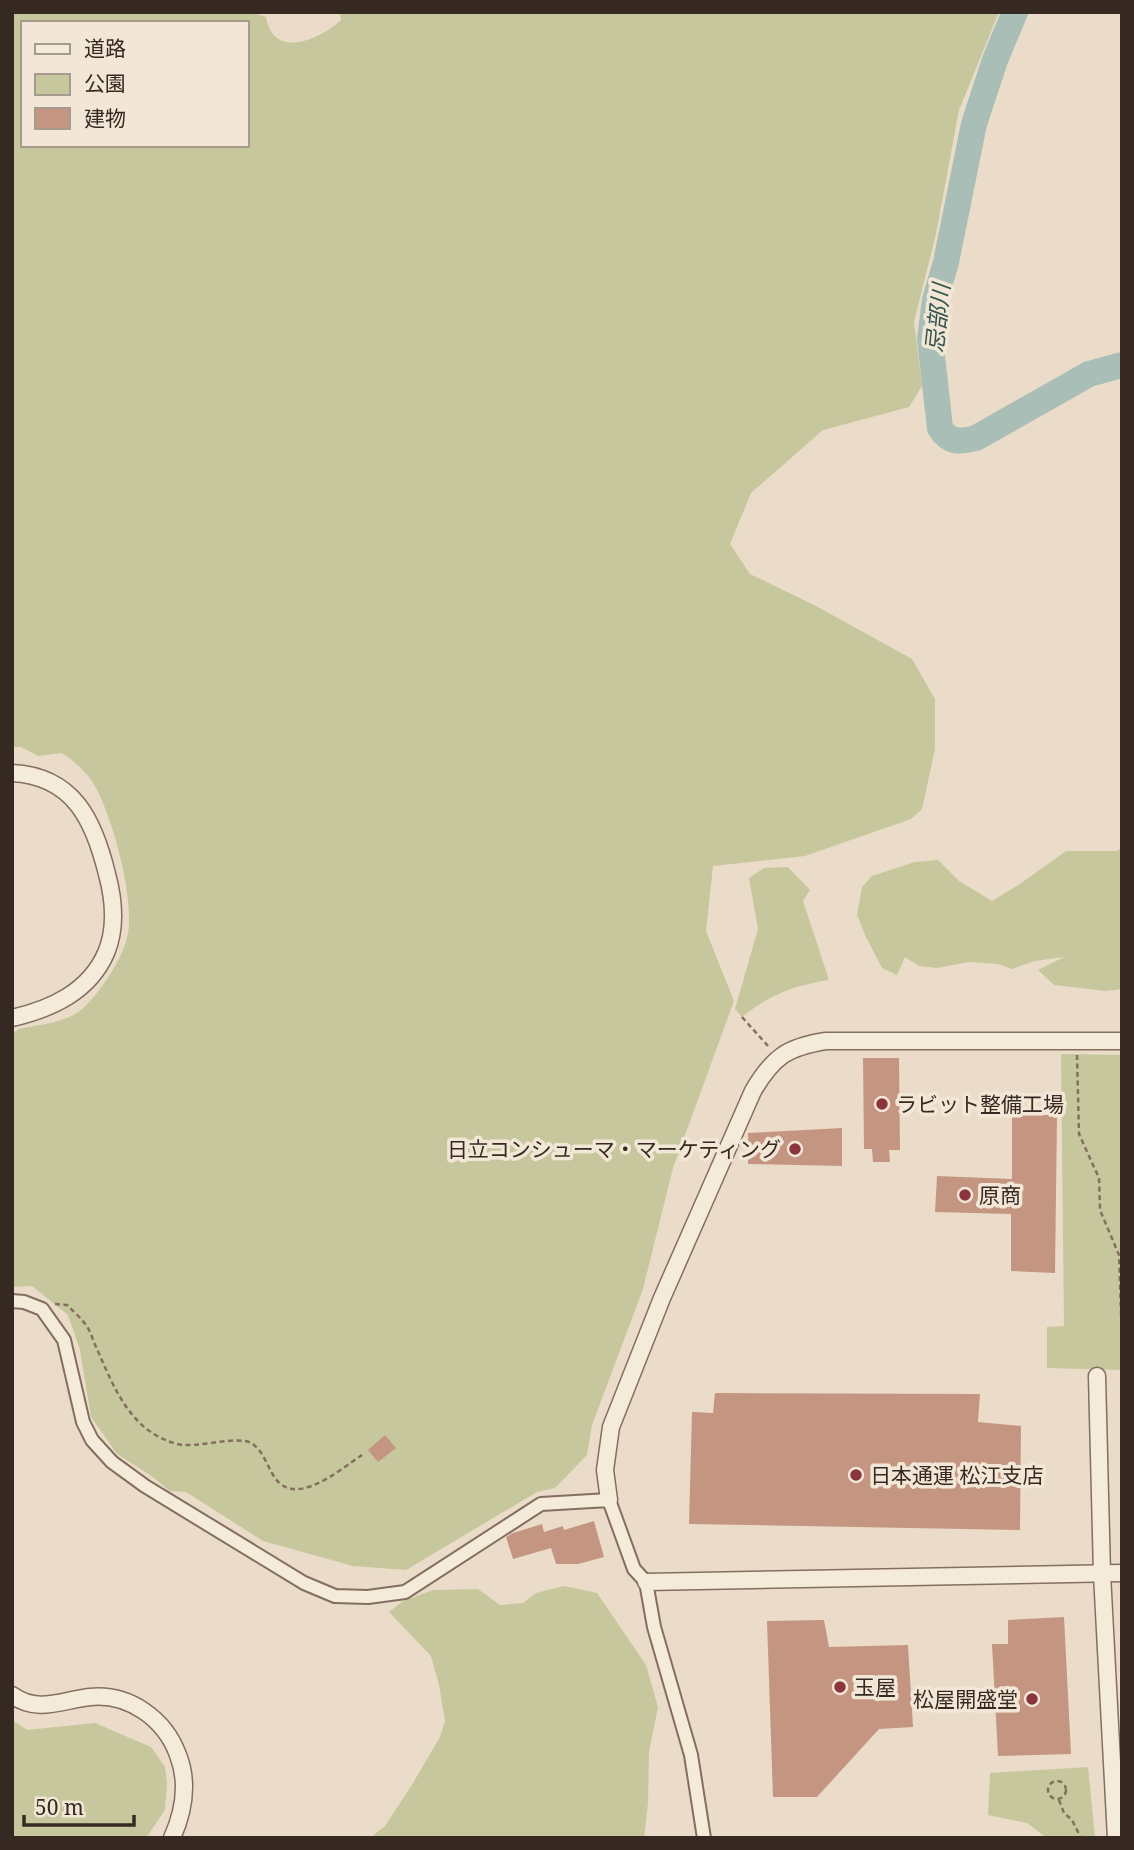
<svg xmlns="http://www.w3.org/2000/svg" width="1134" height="1850" viewBox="0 0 1134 1850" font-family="'Noto Serif','Noto Sans JP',serif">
<rect width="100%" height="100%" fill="#eadcc8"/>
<g fill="#c6c79d" fill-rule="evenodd">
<path d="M12,12L255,13L266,17C273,60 320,40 341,20L340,12H999L959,110L936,234L914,322L922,386L909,407L823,430L751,493L730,544L750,574L816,606L912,659L935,699V749L922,809L911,819L805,856L713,866L706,931L734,1001L673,1168L643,1289L592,1425L587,1455L555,1488L537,1492L406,1570L353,1566L263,1541L186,1492L170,1491L150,1475L117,1454L91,1417L80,1350L68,1315L32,1286L12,1287V1033L19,1029C37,1025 61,1023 77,1013C95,1001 122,960 127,938C136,903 114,824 98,792C91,776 76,762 62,753L38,756L21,747H12ZM23,23H247V145H23Z"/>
<path d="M1122,848V989L1106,991L1054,985L1038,970L1064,957L1035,961L1012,969L998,964L969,962L937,968L919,966L905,957L897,975L882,968L866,937L857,915L862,887L872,876L915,862L938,860L959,881L992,901L1020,884L1066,851H1117Z"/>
<path d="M788,867L810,890L803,901L829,980C796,985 768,995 742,1017L735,1009L758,929L749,878L764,868Z"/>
<path d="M1061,1054L1122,1055V1370L1047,1368V1327L1064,1326Z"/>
<path d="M564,1586L597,1593L646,1665L658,1707L649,1752L648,1803L644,1838H370L385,1826L413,1783L440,1737L445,1721L439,1685L431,1656L389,1612L403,1601L433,1590L478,1589L500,1605L523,1603L536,1593Z"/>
<path d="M12,1720L27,1730L95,1723L151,1747L165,1767L167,1784L165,1810L146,1838H12Z"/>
<path d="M1088,1767L1095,1838H1047L1027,1823L988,1815L990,1773Z"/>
</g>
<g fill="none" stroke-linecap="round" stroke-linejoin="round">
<path stroke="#a8beb6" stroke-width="26" d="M1015,12L995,60L974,124L946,262L935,300L930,339L940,428C949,443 960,442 976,438L1089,374L1122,365"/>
</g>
<g fill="#c49681">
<path d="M863,1058H899L900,1150H889L890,1162H873L872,1149H864Z"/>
<path d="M1012,1115H1057L1055,1273L1011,1271V1214L935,1212L937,1176L1012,1179Z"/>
<path d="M842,1128V1166L748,1164V1133Z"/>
<path d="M715,1393L980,1394L978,1422L1021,1426L1020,1530L689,1524L692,1412L713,1413Z"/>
<path d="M385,1435L396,1448L378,1462L368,1450Z"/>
<path d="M594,1521L604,1557L578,1564H556L551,1548L513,1559L506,1537L513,1533L542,1524L544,1532L563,1526L564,1530Z"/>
<path d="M1064,1617L1071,1754L998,1756L992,1644H1008V1620Z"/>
<path d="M824,1620L829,1647L908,1645L913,1727L879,1729L817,1797H773L767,1621Z"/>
</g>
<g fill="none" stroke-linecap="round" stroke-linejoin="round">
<g stroke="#846f5f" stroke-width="16">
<path id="minor" d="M12,1301L24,1302L42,1309L64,1340L83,1422L92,1440L112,1462L145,1486L304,1583L335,1596L368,1597L405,1592L541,1504L609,1500L634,1569L646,1582L654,1627L691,1755L704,1838"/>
</g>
<g stroke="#846f5f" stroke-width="19">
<g id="tertiary">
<path d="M12,773C74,776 94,821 107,874C114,900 117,927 106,953C89,992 51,1009 12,1018"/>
<path d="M1097,1376L1102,1574L1116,1838"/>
<path d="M609,1500L605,1470L611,1427L662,1298L753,1091C773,1057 787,1047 826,1041H1122"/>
<path d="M646,1582L1122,1573"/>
<path d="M12,1695C38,1714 62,1700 90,1697C129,1693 165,1719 178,1755C189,1783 184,1811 172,1838"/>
</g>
</g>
<g stroke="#846f5f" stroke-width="2.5" stroke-dasharray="5 3.5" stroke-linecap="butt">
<path d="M742,1017L768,1046"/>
<path d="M1077,1055L1079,1134L1099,1178L1100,1210L1119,1255L1122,1341"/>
<path d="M55,1304L67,1305C73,1311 81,1318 86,1325C91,1332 93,1341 97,1349C114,1388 131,1432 177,1444C195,1449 236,1435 251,1443C262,1449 266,1463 272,1473C292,1512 339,1470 362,1455"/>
<circle cx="1057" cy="1790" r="9"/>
<path d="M1059,1800L1064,1813L1072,1820L1081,1838"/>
</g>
<use href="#minor" stroke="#f5ebda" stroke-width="12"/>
<use href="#tertiary" stroke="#f5ebda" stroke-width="16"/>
</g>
<g fill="#8d353e" stroke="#f2e7d6" stroke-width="2.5">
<circle cx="882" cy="1104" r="7"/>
<circle cx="795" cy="1149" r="7"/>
<circle cx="965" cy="1195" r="7"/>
<circle cx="856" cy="1475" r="7"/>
<circle cx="840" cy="1687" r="7"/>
<circle cx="1032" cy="1699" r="7"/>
</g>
<g text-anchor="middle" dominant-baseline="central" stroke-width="7" stroke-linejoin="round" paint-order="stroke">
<g font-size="21" fill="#362921" stroke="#f2e7d6" text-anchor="start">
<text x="896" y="1104">ラビット整備工場</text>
<text x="781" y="1149" text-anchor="end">日立コンシューマ・マーケティング</text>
<text x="979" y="1195">原商</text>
<text x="870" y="1475">日本通運 松江支店</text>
<text x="854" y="1687">玉屋</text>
<text x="1018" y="1699" text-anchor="end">松屋開盛堂</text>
</g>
<g font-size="23" font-style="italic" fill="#32544e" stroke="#f2e7d6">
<text transform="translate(937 318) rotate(-84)">忌部川</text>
</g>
</g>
<rect width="1134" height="1850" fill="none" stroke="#362921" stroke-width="28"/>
<rect x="21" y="21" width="228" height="126" fill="#f2e7d6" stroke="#a79b8e" stroke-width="2"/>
<rect x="35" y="44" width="35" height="10" fill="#f5ebda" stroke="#a79b8e" stroke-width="2"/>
<text x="84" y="56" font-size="21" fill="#362921">道路</text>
<rect x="35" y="74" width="35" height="21" fill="#c6c79d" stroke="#a79b8e" stroke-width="2"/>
<text x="84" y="91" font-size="21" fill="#362921">公園</text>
<rect x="35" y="108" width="35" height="21" fill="#c49681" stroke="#a79b8e" stroke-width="2"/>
<text x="84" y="126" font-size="21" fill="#362921">建物</text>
<path d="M24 1815v10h110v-10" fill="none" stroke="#362921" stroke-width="3.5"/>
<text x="35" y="1815" font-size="21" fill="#362921" stroke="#f2e7d6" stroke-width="5" paint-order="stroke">50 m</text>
</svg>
